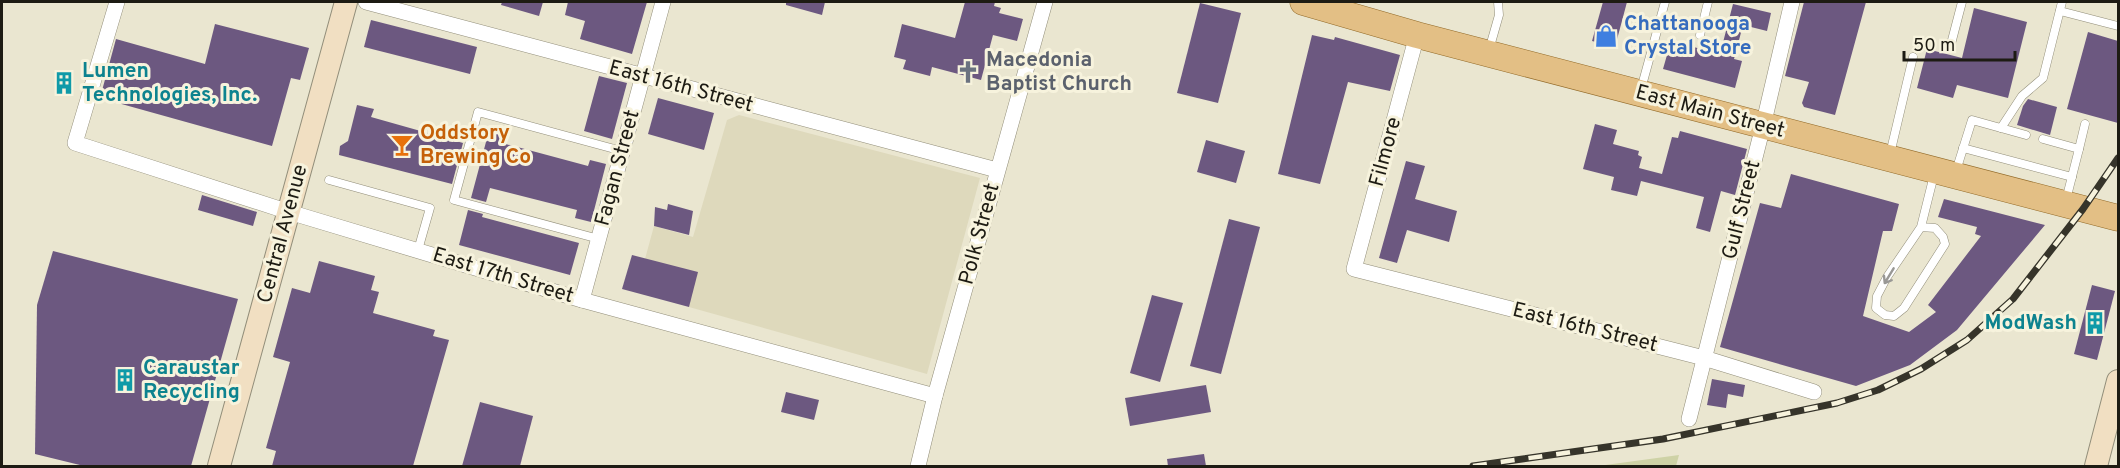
<svg xmlns="http://www.w3.org/2000/svg" width="2120" height="468" viewBox="0 0 2120 468" font-family="Overpass,sans-serif">
<rect width="100%" height="100%" fill="#eae6d0"/>
<path fill="#ded9bc" d="M739,115L980,178L927,374L689,307L645,259L654,226L693,237L727,120Z"/>
<path fill="#ced2a6" d="M1679,455L1676,466H1598Z"/>
<g fill="#6c5880">
<path d="M502,2H543L539,16L501,5Z"/>
<path d="M568,2H647L632,54L580,39L585,21L565,15Z"/>
<path d="M786,2H825L822,15L786,5Z"/>
<path d="M965,2H995L994,6L1001,8L999,13L1023,19L1017,41L993,35L981,80L932,67L930,76L903,69L906,60L894,57L902,24L955,38Z"/>
<path d="M1603,2H1627L1615,47L1592,41Z"/>
<path d="M1804,2H1866L1835,115L1804,107L1802,103L1809,82L1785,76Z"/>
<path d="M1200,3L1241,13L1218,103L1177,93Z"/>
<path d="M1733,4L1771,13L1767,31L1743,25L1734,59L1742,61L1735,88L1663,69L1671,41L1720,54Z"/>
<path d="M1974,8L2027,22L2008,98L1957,85L1953,98L1917,88L1927,49L1962,58Z"/>
<path d="M371,20L477,47L470,74L364,47Z"/>
<path d="M215,24L309,48L300,80L291,78L272,146L100,98L116,39L205,64Z"/>
<path d="M2088,32L2118,41V123L2067,109Z"/>
<path d="M1312,35L1334,40L1335,37L1400,55L1390,91L1348,82L1320,184L1278,174Z"/>
<path d="M599,76L627,83L612,139L584,131Z"/>
<path d="M658,98L714,113L704,150L648,134Z"/>
<path d="M2028,99L2057,107L2050,135L2017,125L2023,106Z"/>
<path d="M357,105L374,109L371,117L463,143L452,184L339,155L340,146L348,141Z"/>
<path d="M1595,124L1617,130L1613,144L1639,151L1638,155L1642,157L1639,168L1662,174L1672,137L1678,138L1680,131L1747,149L1735,195L1721,191L1710,232L1696,228L1704,197L1641,181L1637,196L1611,190L1614,177L1583,169Z"/>
<path d="M490,127L505,131L502,143L588,166L590,160L606,164L591,222L575,218L577,210L490,188L486,202L471,198Z"/>
<path d="M1206,140L1245,151L1236,183L1197,172Z"/>
<path d="M1406,161L1425,166L1415,199L1457,211L1449,242L1407,230L1397,263L1379,258Z"/>
<path d="M1791,174L1899,204L1892,231H1883L1863,316L1909,332L1936,312L1928,305L1981,236L1975,234L1977,227L1938,217L1944,199L2045,225L1957,330L1910,365L1856,386L1720,347L1760,203L1781,208Z"/>
<path d="M202,195L257,212L253,226L198,210Z"/>
<path d="M668,204L693,211L689,235L654,226L655,207L667,210Z"/>
<path d="M468,210L483,214L482,217L579,243L570,275L459,245Z"/>
<path d="M1229,219L1260,227L1221,374L1190,366Z"/>
<path d="M53,251L238,299L191,466H84L35,454L37,305Z"/>
<path d="M632,255L698,272L689,307L622,289Z"/>
<path d="M319,261L375,276L371,290L379,292L373,313L435,330L433,336L449,340L413,466H272L276,451L266,448L290,362L273,357L292,288L310,293Z"/>
<path d="M2092,285L2115,291L2097,360L2074,354Z"/>
<path d="M1152,295L1183,303L1160,382L1130,373Z"/>
<path d="M1712,379L1745,385L1743,397L1728,394L1726,408L1707,405Z"/>
<path d="M1206,385L1211,412L1130,426L1125,398Z"/>
<path d="M786,392L819,400L814,420L781,412Z"/>
<path d="M480,402L533,416L520,466H462Z"/>
<path d="M1204,454L1206,466H1168L1167,459Z"/>
</g>
<g fill="none" stroke-linecap="round" stroke-linejoin="round">
<g stroke="#928e7a" stroke-width="9">
<g id="service">
<path d="M2060,11L2118,26"/>
<path d="M1700,35L1708,2"/>
<path d="M1951,44L1962,2"/>
<path d="M1489,50L1499,15L1498,2"/>
<path d="M1641,89L1665,2"/>
<path d="M2001,128L2022,96L2043,78L2062,2"/>
<path d="M2043,139L2079,149L2066,200"/>
<path d="M1963,148L2072,177"/>
<path d="M2079,149L2085,124"/>
<path d="M1890,154L1913,57"/>
<path d="M1956,171L1972,120L2026,135"/>
<path d="M329,180L430,208L418,250"/>
<path d="M1921,227L1935,228L1943,237L1945,244L1904,308L1894,316L1885,315L1876,308L1877,296L1887,277L1921,227L1934,175"/>
<path d="M599,239L454,200L478,112L622,151"/>
</g>
</g>
<g stroke="#928e7a" stroke-width="16">
<g id="minor">
<path d="M117,2L75,143L289,212L582,300L935,396"/>
<path d="M366,2L997,170"/>
<path d="M1417,35L1354,269L1704,358L1814,392"/>
<path d="M582,300L663,2"/>
<path d="M1689,419L1763,126L1792,2"/>
<path d="M918,466L935,396L1045,2"/>
</g>
</g>
<g stroke="#928e7a" stroke-width="24">
<g id="secondary">
<path d="M219,466L346,2"/>
<path d="M2096,466L2118,381"/>
</g>
</g>
<g stroke="#926a28" stroke-width="27">
<path id="primary" d="M1303,2L1417,35L2118,218"/>
</g>
<use href="#service" stroke="#fff" stroke-width="8"/>
<use href="#minor" stroke="#fff" stroke-width="15"/>
<use href="#secondary" stroke="#f1dfc2" stroke-width="22"/>
<use href="#primary" stroke="#e3bf85" stroke-width="26"/>
<g stroke="#36342a" stroke-width="7">
<path id="rail" d="M1473,466L1663,439L1837,403L1878,390L1921,369L1967,340L2013,299L2083,209L2118,158"/>
</g>
<use href="#rail" stroke="#f7f3dd" stroke-width="4.5" stroke-dasharray="14" stroke-linecap="butt"/>
</g>
<defs><path id="oneway-shaft" d="M-6 0H5M1.5-3L5.5 0L1.5 3" fill="none" stroke-width="1.6" stroke-linecap="round" stroke-linejoin="round" transform="scale(1.5)"/></defs>
<use stroke="#999895" href="#oneway-shaft" transform="translate(1889 276) rotate(121)"/>
<defs>
<g id="shop-bare" transform="scale(1.8)"><path d="M-5-2.5h2.3a2.7 3.5 0 0 1 5.4 0H5L5.5 6h-11ZM-1.5-2.5h3a1.5 2.3 0 0 0-3 0Z" fill="#3f7fe0" stroke="#f7f3dd" stroke-width="2.5" paint-order="stroke"/></g>
<g id="church-bare" transform="scale(1.8)"><path d="M-1.2-6h2.4v3.5h3.3v2.4h-3.3V6h-2.4V-.1h-3.3v-2.4h3.3Z" fill="#6b7280" stroke="#f7f3dd" stroke-width="2.5" paint-order="stroke"/></g>
<g id="building-bare" transform="scale(1.8)"><path d="M-4-6H4V6H1V3H-1V6H-4ZM-2.5-4.3h1.7v1.8h-1.7ZM.8-4.3h1.7v1.8H.8ZM-2.5-1h1.7V.8h-1.7ZM.8-1h1.7V.8H.8Z" fill="#0f9aa8" stroke="#f7f3dd" stroke-width="2.5" paint-order="stroke"/></g>
<g id="bar-bare" transform="scale(1.8)"><path d="M-6-5H6L.8 .8V4.5H3.5V6h-7V4.5H-.8V.8Z" fill="#e8710a" stroke="#f7f3dd" stroke-width="2.5" paint-order="stroke"/></g>
</defs>
<g fill-rule="evenodd">
<use href="#shop-bare" x="1606" y="36"/>
<use href="#church-bare" x="968" y="72"/>
<use href="#building-bare" x="64" y="83"/>
<use href="#bar-bare" x="402" y="145"/>
<use href="#building-bare" x="2095" y="323"/>
<use href="#building-bare" x="125" y="380"/>
</g>
<g text-anchor="middle" dominant-baseline="central" stroke-width="6" stroke-linejoin="round" paint-order="stroke">
<g font-size="21" font-weight="bold" fill="#366cbe" stroke="#f7f3dd" text-anchor="start">
<text x="1624" y="24">Chattanooga<tspan x="1624" dy="24">Crystal Store</tspan></text>
</g>
<g font-size="21" font-weight="bold" fill="#5b616d" stroke="#f7f3dd" text-anchor="start">
<text x="986" y="60">Macedonia<tspan x="986" dy="24">Baptist Church</tspan></text>
</g>
<g font-size="21" font-weight="bold" fill="#0d838f" stroke="#f7f3dd" text-anchor="start">
<text x="82" y="71">Lumen<tspan x="82" dy="24">Technologies, Inc.</tspan></text>
<text x="2077" y="323" text-anchor="end">ModWash</text>
<text x="143" y="368">Caraustar<tspan x="143" dy="24">Recycling</tspan></text>
</g>
<g font-size="21" fill="#1d1b13" stroke="#f7f3dd">
<text transform="translate(681 87) rotate(15)">East 16th Street</text>
<text transform="translate(1710 112) rotate(15)">East Main Street</text>
<text transform="translate(1386 152) rotate(-75)">Filmore</text>
<text transform="translate(618 168) rotate(-75)">Fagan Street</text>
<text transform="translate(1742 210) rotate(-76)">Gulf Street</text>
<text transform="translate(283 234) rotate(-75)">Central Avenue</text>
<text transform="translate(980 234) rotate(-75)">Polk Street</text>
<text transform="translate(503 276) rotate(17)">East 17th Street</text>
<text transform="translate(1585 328) rotate(14)">East 16th Street</text>
</g>
<g font-size="21" font-weight="bold" fill="#c56008" stroke="#f7f3dd" text-anchor="start">
<text x="420" y="133">Oddstory<tspan x="420" dy="24">Brewing Co</tspan></text>
</g>
</g>
<rect width="2120" height="468" fill="none" stroke="#1d1b13" stroke-width="6"/>
<path d="M1904 51v9h111v-9" fill="none" stroke="#1d1b13" stroke-width="3"/>
<text x="1913" y="51" font-size="18" fill="#1d1b13" stroke="#f7f3dd" stroke-width="4.5" paint-order="stroke">50 m</text>
</svg>
